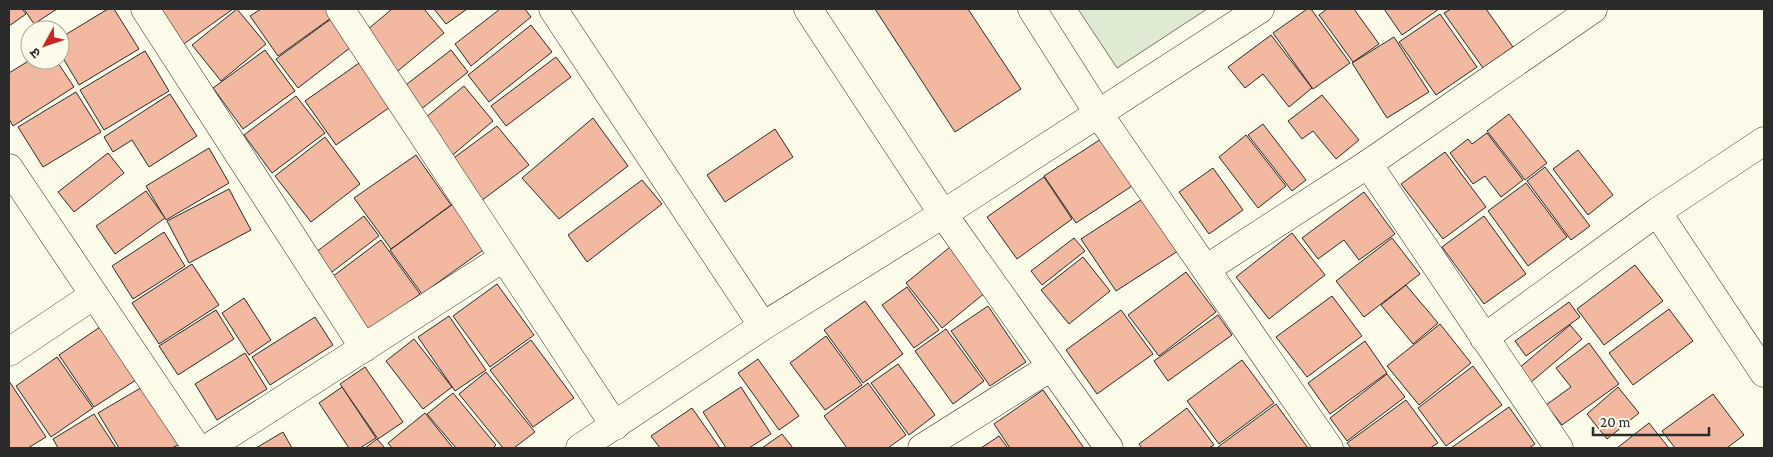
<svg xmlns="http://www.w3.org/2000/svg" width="1773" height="457" viewBox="0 0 1773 457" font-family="'Crimson Pro','Noto Sans Devanagari',serif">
<rect width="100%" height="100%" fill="#fdfbea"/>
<path fill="#deebd1" stroke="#74746e" d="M1078,9H1207L1117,68Z"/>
<g fill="#f2b8a0" stroke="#2b2b2b">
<path d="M9,9H22L26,14L9,26Z"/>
<path d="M24,9H57L34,24Z"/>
<path d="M108,9H114L139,49L79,85L60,53V38Z"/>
<path d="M158,9H233L181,46Z"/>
<path d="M237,9L266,44L221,81L192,45Z"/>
<path d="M261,9H335L338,13L278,56L250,16Z"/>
<path d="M392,9H424L444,33L394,74L361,35Z"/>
<path d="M434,9H467L446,24Z"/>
<path d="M500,9H525L531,17L471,66L455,44Z"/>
<path d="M875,9H968L1021,89L955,132Z"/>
<path d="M1307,9H1311L1350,63L1313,89L1273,33Z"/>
<path d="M1327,9H1354L1379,44L1353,62L1319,15Z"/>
<path d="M1384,9H1439L1402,35Z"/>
<path d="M1451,9H1486L1513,47L1483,68L1444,13Z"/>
<path d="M1440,14L1477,67L1436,95L1399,42Z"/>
<path d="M335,16L355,44L298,88L276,59Z"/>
<path d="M531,25L552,52L489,102L468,75Z"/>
<path d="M1271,35L1312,88L1289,107L1263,74L1245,88L1228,67Z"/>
<path d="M1394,37L1429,92L1387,118L1352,63Z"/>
<path d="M265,50L295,91L243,129L213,88Z"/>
<path d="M451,50L468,72L415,114L398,91Z"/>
<path d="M145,51L169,91L104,130L80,90Z"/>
<path d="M556,57L571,77L506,126L491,106Z"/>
<path d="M30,60H56L74,87L13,126L9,119V73Z"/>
<path d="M362,61L393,105L336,145L305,101Z"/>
<path d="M464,86L493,121L449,158L420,122Z"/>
<path d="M76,92L101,132L43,167L18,127Z"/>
<path d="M170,94L197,136L149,167L132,140L113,152L104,137Z"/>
<path d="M1322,95L1359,140L1336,159L1313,131L1302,139L1288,121Z"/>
<path d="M296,96L325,133L272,173L244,135Z"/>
<path d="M1509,114L1547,163L1525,180L1487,131Z"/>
<path d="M593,118L628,166L559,219L522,178Z"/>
<path d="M1263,124L1306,180L1292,191L1248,135Z"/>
<path d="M497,126L529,165L477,204L447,163Z"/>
<path d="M775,129L793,157L725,202L707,175Z"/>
<path d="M1487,133L1523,180L1501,197L1485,176L1473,184L1450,153L1468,139L1472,144Z"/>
<path d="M1246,135L1286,186L1258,208L1219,157Z"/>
<path d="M325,137L360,184L311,222L275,176Z"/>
<path d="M1101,139L1132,186L1076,223L1044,176Z"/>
<path d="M209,148L229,183L166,220L146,186Z"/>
<path d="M1578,150L1613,195L1588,215L1553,169Z"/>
<path d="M1445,152L1486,207L1443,239L1401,184Z"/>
<path d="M108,153L124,173L74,212L58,192Z"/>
<path d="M416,155L451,205L391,249L354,198Z"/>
<path d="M1545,167L1590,226L1571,240L1527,181Z"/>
<path d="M1213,168L1243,210L1209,234L1179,192Z"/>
<path d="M1044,177L1072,219L1017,259L987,217Z"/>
<path d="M642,180L662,204L587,262L568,235Z"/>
<path d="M1526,183L1567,237L1528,266L1488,211Z"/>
<path d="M229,189L251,230L189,263L167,221Z"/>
<path d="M146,191L165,218L115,254L96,226Z"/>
<path d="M1364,192L1395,234L1359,260L1344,240L1318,259L1302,238Z"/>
<path d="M1144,198L1178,251L1116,291L1081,239Z"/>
<path d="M453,204L486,248L422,294L390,250Z"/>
<path d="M364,216L379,236L328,275L312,255Z"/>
<path d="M1484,216L1526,274L1484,304L1442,247Z"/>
<path d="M164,232L185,266L133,299L112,266Z"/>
<path d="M1292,233L1325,275L1269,319L1236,277Z"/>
<path d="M1074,238L1085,251L1042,285L1031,271Z"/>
<path d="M1392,238L1420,274L1364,317L1336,281Z"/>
<path d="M381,240L420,294L367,332L328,280Z"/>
<path d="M950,247L986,292L942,328L906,283Z"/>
<path d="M1083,257L1110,291L1069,324L1041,290Z"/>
<path d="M192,264L219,305L159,344L132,303Z"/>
<path d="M1635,265L1663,301L1604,345L1577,309Z"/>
<path d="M1186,272L1216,312L1159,356L1128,315Z"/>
<path d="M497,284L534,335L490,367L453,316Z"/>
<path d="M1406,285L1438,323L1413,344L1381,305Z"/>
<path d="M907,287L939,330L914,348L882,305Z"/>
<path d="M1332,296L1362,336L1307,377L1276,337Z"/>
<path d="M244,298L271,340L249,355L222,313Z"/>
<path d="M865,301L903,354L863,383L824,330Z"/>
<path d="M1569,302L1580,317L1526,356L1515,341Z"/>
<path d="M988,306L1026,362L990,386L951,331Z"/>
<path d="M1669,309L1693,341L1633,385L1609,353Z"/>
<path d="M216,310L234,339L178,375L159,346Z"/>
<path d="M1121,310L1153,354L1097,394L1066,350Z"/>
<path d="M1218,315L1232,335L1168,381L1154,361Z"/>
<path d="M449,316L486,370L455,391L418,337Z"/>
<path d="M315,317L333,345L270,385L252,357Z"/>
<path d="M1440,324L1471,363L1419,405L1387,366Z"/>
<path d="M1570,325L1582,339L1530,383L1518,369Z"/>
<path d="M100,327L136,380L94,407L59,355Z"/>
<path d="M946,329L984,381L953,404L915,351Z"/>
<path d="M826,336L862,385L825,410L790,363Z"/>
<path d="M414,339L452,387L423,409L386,361Z"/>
<path d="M531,340L574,398L533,427L490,370Z"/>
<path d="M1365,341L1387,373L1330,414L1308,383Z"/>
<path d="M1589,343L1619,384L1562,425L1546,405L1571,387L1556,368Z"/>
<path d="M245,353L267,389L217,420L195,384Z"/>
<path d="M57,357L93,408L51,437L16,386Z"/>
<path d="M758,359L799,416L779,430L738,373Z"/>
<path d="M1242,360L1274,403L1219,444L1187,401Z"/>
<path d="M898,364L935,415L909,435L871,383Z"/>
<path d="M1473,366L1502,405L1446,446L1418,408Z"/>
<path d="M365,367L403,422L378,439L340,384Z"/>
<path d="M486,372L535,432L514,448H503L459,394Z"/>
<path d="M1387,374L1405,397L1347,441L1330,418Z"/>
<path d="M9,381L46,437L28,448H9Z"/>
<path d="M868,383L906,435L888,448H847L824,416Z"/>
<path d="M144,386L180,444L172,448H119L98,413Z"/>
<path d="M342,387L376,438L360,448H349L319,403Z"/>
<path d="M741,387L771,434L749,448H726L703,412Z"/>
<path d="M1618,387L1639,413L1607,439L1587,414Z"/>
<path d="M1043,390L1084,448H1010L994,424Z"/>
<path d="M453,393L496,445L493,448H456L427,414Z"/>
<path d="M1713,394L1744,435L1727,448H1675L1662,431Z"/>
<path d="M1406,400L1438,443L1430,448H1351L1347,443Z"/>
<path d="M1276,404L1308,448H1219L1218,447Z"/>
<path d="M1509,407L1535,444L1529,448H1451Z"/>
<path d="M692,408L720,448H660L651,436Z"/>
<path d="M1187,408L1214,445L1209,448H1142L1139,444Z"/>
<path d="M425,413L453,448H392L388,443Z"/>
<path d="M94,414L116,448H58L53,439Z"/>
<path d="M1649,423L1669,448H1617Z"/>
<path d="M283,432L292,448H256Z"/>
<path d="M782,434L793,448H762Z"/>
<path d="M999,436L1008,448H981Z"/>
<path d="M377,439L385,448H365Z"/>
</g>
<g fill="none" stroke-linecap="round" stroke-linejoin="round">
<g stroke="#2b2b2b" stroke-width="29">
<g id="street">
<path d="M145,9L364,348"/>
<path d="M340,9L615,426"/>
<path d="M553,9L763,326"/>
<path d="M808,9L943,214L1109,448"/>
<path d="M1032,9L1098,113L1329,448"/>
<path d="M1368,164L1559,448"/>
<path d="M9,168L197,448"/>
<path d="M1657,212L1764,373"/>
<path d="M1206,269L1368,164L1593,9"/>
<path d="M1484,338L1657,212L1764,141"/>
<path d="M9,352L94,295"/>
<path d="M208,448L503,258"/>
<path d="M580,448L763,326L943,214L1260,9"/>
<path d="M922,448L1051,367"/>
</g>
</g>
<use href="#street" stroke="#fdfbea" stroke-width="28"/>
</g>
<rect width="1773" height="457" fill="none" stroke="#2b2b2b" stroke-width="20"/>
<g transform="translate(45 45) rotate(230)"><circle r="24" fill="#fdfbea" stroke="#a9a89e"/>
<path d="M0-4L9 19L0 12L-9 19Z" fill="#c62828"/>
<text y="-8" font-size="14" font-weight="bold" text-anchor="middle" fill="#2b2b2b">उ</text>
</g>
<path d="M1593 427v8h116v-8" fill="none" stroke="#2b2b2b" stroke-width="2.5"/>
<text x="1600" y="427" font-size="15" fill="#2b2b2b" stroke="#fdfbea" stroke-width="4" paint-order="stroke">20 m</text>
</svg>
